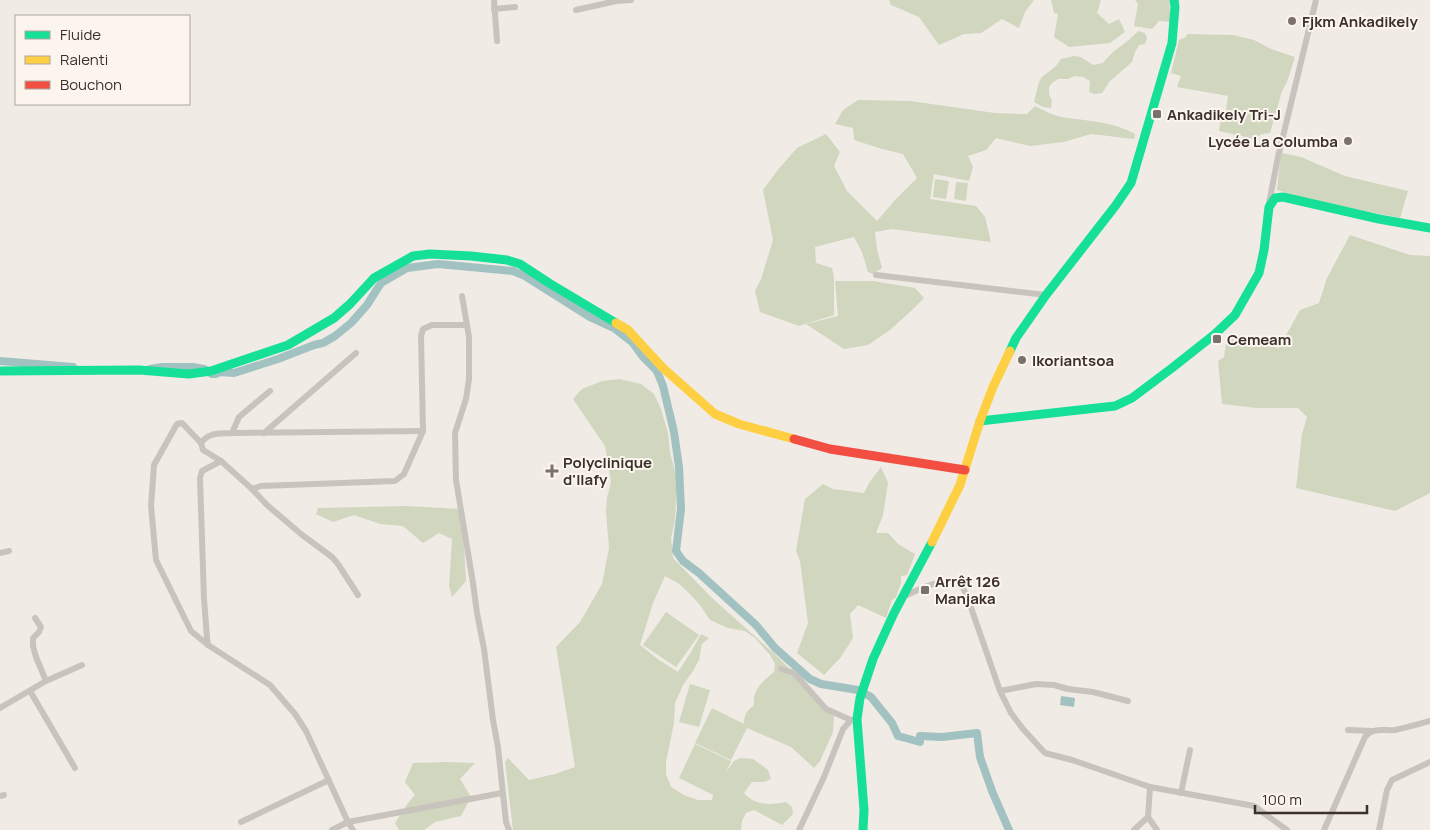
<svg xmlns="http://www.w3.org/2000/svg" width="1430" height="830" viewBox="0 0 1430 830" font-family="Manrope,sans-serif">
<rect width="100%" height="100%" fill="#f0ebe5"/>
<g fill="#d1d6bf">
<path d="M889,0H1034L1025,12L1019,28L1002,19L981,33L964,34L939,45L919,17L891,5Z"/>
<path d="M1051,0H1101L1097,13L1109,24L1119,19L1125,32L1110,43L1069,47L1054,37L1058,14L1054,13Z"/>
<path d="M1135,0H1169L1171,22L1159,21L1152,29L1134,26L1138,4Z"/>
<path d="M1138,31L1145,33L1147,38L1145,44L1139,45L1135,52L1132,62L1110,81L1102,93L1094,94L1089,92L1090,81L1083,77L1075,76L1068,79H1058L1052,83L1049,87V94L1052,101L1051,108L1043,107L1034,102L1039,82L1042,77L1056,66L1061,59L1074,56L1081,57L1093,65L1103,63C1112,50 1128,43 1138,31Z"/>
<path d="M1187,34L1233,35L1254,40L1271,49L1295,57L1287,82L1282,91L1270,133L1262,134L1254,139L1219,131L1221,118L1225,116L1228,96L1177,87L1181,76L1171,73L1179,40L1186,37Z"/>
<path d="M858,100L910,101L995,113L1027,114L1035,106C1043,110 1052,115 1061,117C1086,121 1112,121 1135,134L1134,139L1091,134L1064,142L1030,146L996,138L986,150L968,156L973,167L969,181L934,174L930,199L976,206L985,217L991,242L892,229L875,232L877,249L882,268L873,274L868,272L862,252L854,237L815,247L816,263L832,268L834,277V315L799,326L760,312L755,291L761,279L773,240L763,190L777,171L797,148L826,134L840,152L834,166L847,191L877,221L895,200L917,178L903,154L882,149L854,140L853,128L835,124L843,110Z"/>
<path d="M1281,153L1301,157L1345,176L1408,191L1400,218L1311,200L1277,190Z"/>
<path d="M935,179L949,181L946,199L933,197Z"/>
<path d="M956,182L968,183L966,201L954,199Z"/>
<path d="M1350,235L1410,255L1430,256V493L1395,511L1296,488L1302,434L1307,417L1298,408H1256L1222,404L1218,361L1224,357L1227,338L1279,348L1300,310L1319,303L1327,278Z"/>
<path d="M835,281H873L915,288L924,298L911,311L890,330L868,345L844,349L806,324L838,316Z"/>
<path d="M619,379L641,384L654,394L661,409L668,433L670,453L677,478L675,520L671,538L673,558L711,597L780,659L834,716L833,732L820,761L814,768L791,747L747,728L731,760L695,743L712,708L744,724C744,714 747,711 754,705C752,690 763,681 774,672L775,664L770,655L755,638L745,631L728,628L710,620L700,605L689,593L678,583L665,576L653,603L640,645L659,660L678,672L691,652L701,634L709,638L702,644L699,660L693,671L683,685L675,703L674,723L666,762V774L671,787L684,795L698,800H712L713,795L679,778L695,744L731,761L726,772L734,761L741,758L753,759L768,770L771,779L764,782H752L744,793C755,806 771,805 786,802L792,807L793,814L782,825L754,810L746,813L742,821L741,830H513L505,762L508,758L529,780L555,774L575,767L556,647L580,622L602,584L609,548L606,512L607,498L611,482L605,446L573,399L582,389L602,381Z"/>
<path d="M881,467L888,483L883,515L876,533H888L898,544L915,554L907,575L901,576V583L896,597L892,600L886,618L858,605L850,614L853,638L841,657L824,675L797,653L808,623L800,561L796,551L805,499L823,484L833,489L864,493L869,483Z"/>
<path d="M407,506L460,509L463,529L466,581L452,597L449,586L452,539L439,533L423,543L403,526L380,524L354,515L333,522L316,514L318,508Z"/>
<path d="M666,612L699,635L676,667L643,645Z"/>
<path d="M690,684L710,690L699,727L679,722Z"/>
<path d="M445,762L475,763L460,779L471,797L461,816L435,822L424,830H399L395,823L408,803L415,795L405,782L413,763Z"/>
</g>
<path fill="#a1c2c1" d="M1061,696L1075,698L1074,707L1060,705Z"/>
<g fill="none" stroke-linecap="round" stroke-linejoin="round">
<g stroke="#a1c2c1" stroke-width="8">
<path d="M0,361L73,367"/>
<path d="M150,369L162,367H193L204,369L212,374H216L220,372L234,373L278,359L314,345L323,343L335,336L351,323L367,305L381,283L407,268L438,264L513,271L525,276L590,317L614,328L632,342L643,357L657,371L663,386L674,432L679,467L681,509L676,551L683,561L699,573L756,625L775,648L810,679L821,684L858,690L871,697L892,723L898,736L920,742V736L942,737L977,733L980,757L992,791L1009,830"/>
</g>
<g stroke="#c9c3be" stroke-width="6">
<path d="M494,0L497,41"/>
<path d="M494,9L515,7"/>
<path d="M576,10L616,1L631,0"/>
<path d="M1269,203L1278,157L1316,0"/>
<path d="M876,275L1046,295"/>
<path d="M462,296L469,337V379L466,399L455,433L456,480L473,583L477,613L484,649L493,720L498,747L506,822L509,830"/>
<path d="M232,433L239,417L270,391"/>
<path d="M264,433L356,353"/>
<path d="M201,443L182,423L177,424L154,465L151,506L156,560L191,631L208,645"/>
<path d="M221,461L202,471L200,478L204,599L207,638L208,645L270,685L295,714L306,731L348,822L353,830"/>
<path d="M252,489L261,486L395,481L404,474L423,431L421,336L423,329L432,325H467"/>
<path d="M0,553L9,551"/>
<path d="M358,595L338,564L332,557L301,534L267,505L252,489L221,461L203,450L201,443C209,432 219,434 232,433L423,431"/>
<path d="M903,597C917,590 946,575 961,585C964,588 966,595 968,599L1000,691L1011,713L1023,729L1045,753L1072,760L1150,787L1254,806L1287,830"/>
<path d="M35,618L41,627L39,632L33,638V646L36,657L46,681"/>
<path d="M781,669L794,673L826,709L851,720"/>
<path d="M30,691L75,768"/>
<path d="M1000,691L1036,684L1054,685L1068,689L1093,692L1128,701"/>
<path d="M0,708L46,681L82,665"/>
<path d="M1348,730L1372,731"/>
<path d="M1181,793L1190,750"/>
<path d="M0,796L4,795"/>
<path d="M1148,817L1157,830"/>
<path d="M241,822L329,780"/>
<path d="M332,830L348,822L502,793"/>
<path d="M799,830L824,777L843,729L851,720L857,719"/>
<path d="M1134,830L1148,817L1150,787"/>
<path d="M1324,830L1365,737C1373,727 1384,731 1395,730C1406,728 1419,724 1430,721"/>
<path d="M1379,830L1387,790L1392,780L1430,762"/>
</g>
<g stroke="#16e098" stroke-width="9">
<path d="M1010,351L1016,338L1046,295L1116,205L1131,183L1172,43L1175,7L1174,0"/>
<path d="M0,371L139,370L189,374L211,371L288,345L334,318L350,304L374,278L413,256L430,254L471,256L507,260L520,264L549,283L616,323"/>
<path d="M980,421L1115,406L1132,398L1172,368L1215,334L1235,315L1259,273L1264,250L1269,207L1275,198L1283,197L1379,219L1430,228"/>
<path d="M863,830L864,810L857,719L860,698L873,659L894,613L932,542"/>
</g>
<g stroke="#ffcf43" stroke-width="9">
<path d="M616,323L628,330L663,368L715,414L739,424L794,439"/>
<path d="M932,542L960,485L980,421L993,387L1010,351"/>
</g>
<path stroke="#f24e42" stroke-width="9" d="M794,439L830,449L965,470"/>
</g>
<g fill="#7a716c" stroke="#fbf5ee" stroke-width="2">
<circle cx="1292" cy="21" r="5"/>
<rect x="1152" y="109" width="10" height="10" rx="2.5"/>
<circle cx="1348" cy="141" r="5"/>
<rect x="1212" y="334" width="10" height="10" rx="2.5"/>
<circle cx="1022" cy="360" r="5"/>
<path d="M549.5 463.5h5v5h5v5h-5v5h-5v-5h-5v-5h5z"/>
<rect x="920" y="585" width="10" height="10" rx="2.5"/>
</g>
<g text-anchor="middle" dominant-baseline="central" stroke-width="4" stroke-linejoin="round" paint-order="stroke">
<g font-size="15" font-weight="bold" fill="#3b302b" stroke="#fbf5ee" text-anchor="start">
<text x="1302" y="21">Fjkm Ankadikely</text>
<text x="1167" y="114">Ankadikely Tri-J</text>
<text x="1338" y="141" text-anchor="end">Lycée La Columba</text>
<text x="1227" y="339">Cemeam</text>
<text x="1032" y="360">Ikoriantsoa</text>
<text x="563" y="462">Polyclinique<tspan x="563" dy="17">d'Ilafy</tspan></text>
<text x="935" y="581">Arrêt 126<tspan x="935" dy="17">Manjaka</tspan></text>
</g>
</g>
<rect x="15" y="15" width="175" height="90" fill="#fbf5ee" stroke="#aea6a0"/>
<rect x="25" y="31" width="25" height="8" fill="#16e098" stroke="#aea6a0"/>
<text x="60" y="40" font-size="15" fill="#3b302b">Fluide</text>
<rect x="25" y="56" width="25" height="8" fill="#ffcf43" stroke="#aea6a0"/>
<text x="60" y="65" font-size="15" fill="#3b302b">Ralenti</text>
<rect x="25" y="81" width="25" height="8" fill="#f24e42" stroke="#aea6a0"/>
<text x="60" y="90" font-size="15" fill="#3b302b">Bouchon</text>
<path d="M1255 805v8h112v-8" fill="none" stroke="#3b302b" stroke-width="2.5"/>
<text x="1262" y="805" font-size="15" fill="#3b302b" stroke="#fbf5ee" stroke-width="4" paint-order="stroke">100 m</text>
</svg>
